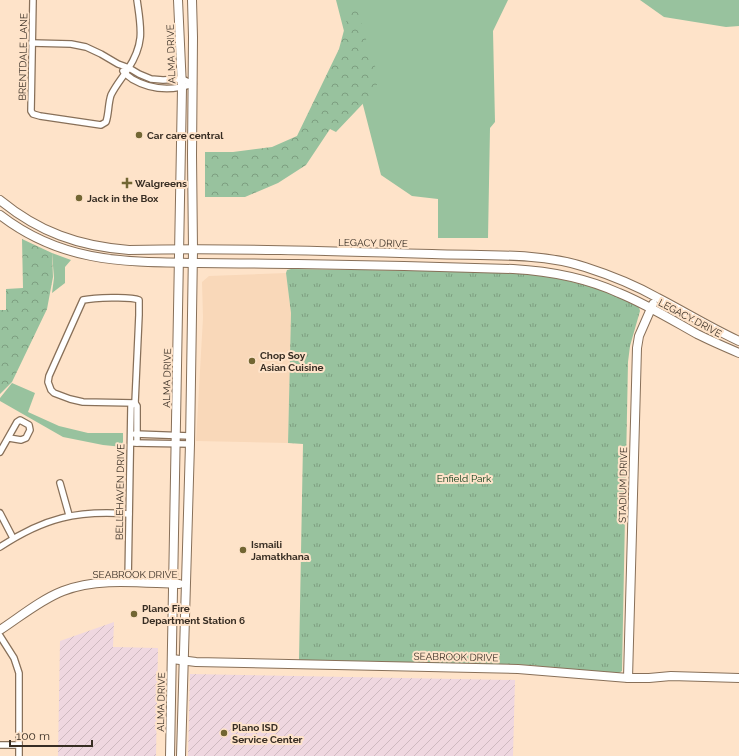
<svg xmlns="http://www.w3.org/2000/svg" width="739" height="756" viewBox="0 0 739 756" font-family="Raleway,sans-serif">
<defs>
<pattern id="industrial-furrows" width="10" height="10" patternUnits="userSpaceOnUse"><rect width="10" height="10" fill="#efd7e0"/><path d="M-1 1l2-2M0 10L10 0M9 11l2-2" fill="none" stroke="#ceb9c0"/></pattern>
<pattern id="forest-crowns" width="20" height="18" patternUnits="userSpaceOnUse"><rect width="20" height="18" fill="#98c29e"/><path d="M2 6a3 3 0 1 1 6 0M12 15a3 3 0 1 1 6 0" fill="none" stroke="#7d9e80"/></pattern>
<pattern id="park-tufts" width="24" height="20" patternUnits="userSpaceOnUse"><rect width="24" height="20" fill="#98c29e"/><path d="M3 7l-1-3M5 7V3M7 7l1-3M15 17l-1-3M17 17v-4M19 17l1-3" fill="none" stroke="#7d9e80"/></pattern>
</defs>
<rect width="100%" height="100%" fill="#fee3c9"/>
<path fill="#f9d8b9" d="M286,273L291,313L288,443L196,441L203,318L202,282L209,276Z"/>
<g fill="url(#industrial-furrows)">
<path d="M114,622L113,647L158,648L156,756H58L60,641Z"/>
<path d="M190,674L515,680L513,756H188Z"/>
</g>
<g fill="#98c29e">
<path d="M336,0H508L493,31L495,122L490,128L488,238H438V199L412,196L381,175Z"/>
<path d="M640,0H739V26L726,27L664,17Z"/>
<path d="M52,253L71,260L65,267V283L52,293L54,278Z"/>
<path d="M12,383L35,393L28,412L59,426L88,433H123V447L103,445L63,437L0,401V398Z"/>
</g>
<g fill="url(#forest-crowns)">
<path d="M351,9L359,12L368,47L379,77L375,91L336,132L330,129L306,165L278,183L245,197H205V152H233L272,147L297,136L339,49L347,19V11Z"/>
<path d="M22,239L52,253L53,277L47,309L12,382L0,394V310H6V289L23,288Z"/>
</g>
<path fill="url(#park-tufts)" d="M291,269L518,272C552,277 585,283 617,296C624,299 633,302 639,307L640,311L630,346L628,362L622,671L619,673L611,674L529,665L299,660L303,444L288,443L291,313L286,273L287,270Z"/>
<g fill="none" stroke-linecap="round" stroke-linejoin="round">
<g stroke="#887059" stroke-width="8">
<g id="street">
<path d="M33,0L31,111L33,114L40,116L101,125L106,122C109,113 108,104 111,95C116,85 123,77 128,69C145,43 141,28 137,0"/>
<path d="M32,43L71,44L86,47L101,54L118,64L129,68L139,74L151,79L163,80L182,79L193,84"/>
<path d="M123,71C125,75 129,76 132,79C151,90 172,91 193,84"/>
<path d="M135,403L83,402L70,399L54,393L51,390L48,382L49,376L83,300C93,298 131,296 139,300V315L135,403L137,406V443"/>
<path d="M135,434L190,436"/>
<path d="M134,443L190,444"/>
<path d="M0,452L17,422L20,420L29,425L30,430L26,438L21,440L9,438"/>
<path d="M60,483L69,515"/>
<path d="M0,513L13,538"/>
<path d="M0,547C44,518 77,510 129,514"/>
<path d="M128,583L131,406L135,403"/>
<path d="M0,636L14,658L19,673V756"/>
<path d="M0,745H19"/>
</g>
</g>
<g stroke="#887059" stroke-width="10">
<g id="secondary">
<path d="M0,200C39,232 78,246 129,250C230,248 331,251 432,254C480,256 540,252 585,267C610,275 635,285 658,298C685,312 711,328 739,341"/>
<path d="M0,215C62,263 124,262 198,263C231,263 265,264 298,264C370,265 441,267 513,269C549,271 586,278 619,293C646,304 672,320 697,334C711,341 725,347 739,353"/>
<path d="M0,630C20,617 40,600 63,591C98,577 142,583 179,584"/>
<path d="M172,659L196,662L518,669L628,678H649L671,676L739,678"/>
<path d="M628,678L637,348L639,336L653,304"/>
<path d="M170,756L182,88L178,0"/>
<path d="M181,756L190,444L193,250L192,155L193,37L192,0"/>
</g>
</g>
<use href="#street" stroke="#fff" stroke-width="5.5"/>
<use href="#secondary" stroke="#fff" stroke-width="8"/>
</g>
<g fill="#726633" stroke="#fee3c9" stroke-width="1.5">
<circle cx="139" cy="135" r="4"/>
<path d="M125 177h4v4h4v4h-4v4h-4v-4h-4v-4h4z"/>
<circle cx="79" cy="198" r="4"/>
<circle cx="252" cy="361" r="4"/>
<circle cx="243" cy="550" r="4"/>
<circle cx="134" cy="614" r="4"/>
<circle cx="224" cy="733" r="4"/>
</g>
<g text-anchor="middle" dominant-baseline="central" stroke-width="4" stroke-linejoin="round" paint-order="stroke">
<g font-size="10" fill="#372d23" stroke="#fee3c9">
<text transform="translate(171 54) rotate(-92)">ALMA DRIVE</text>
<text transform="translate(23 57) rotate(-89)">BRENTDALE LANE</text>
<text transform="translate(373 243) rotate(1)">LEGACY DRIVE</text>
<text transform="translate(690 318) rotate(28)">LEGACY DRIVE</text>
<text transform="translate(167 378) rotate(-89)">ALMA DRIVE</text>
<text transform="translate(623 485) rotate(-89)">STADIUM DRIVE</text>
<text transform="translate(120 492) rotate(-89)">BELLEHAVEN DRIVE</text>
<text x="135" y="574">SEABROOK DRIVE</text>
<text transform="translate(456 657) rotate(1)">SEABROOK DRIVE</text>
<text transform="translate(161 702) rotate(-89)">ALMA DRIVE</text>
</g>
<g font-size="10" font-weight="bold" fill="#372d23" stroke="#fee3c9" text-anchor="start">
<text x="147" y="135">Car care central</text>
<text x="135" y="183">Walgreens</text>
<text x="87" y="198">Jack in the Box</text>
<text x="260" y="355">Chop Soy<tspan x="260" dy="12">Asian Cuisine</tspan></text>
<text x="251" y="544">Ismaili<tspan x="251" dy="12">Jamatkhana</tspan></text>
<text x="142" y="608">Plano Fire<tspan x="142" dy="12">Department Station 6</tspan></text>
<text x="232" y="727">Plano ISD<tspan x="232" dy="12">Service Center</tspan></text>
</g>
<g font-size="10" fill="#003410" stroke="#fee3c9">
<text x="464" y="478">Enfield Park</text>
</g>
</g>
<path d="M10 740v6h82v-6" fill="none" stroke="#372d23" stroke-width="2"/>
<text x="16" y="740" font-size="12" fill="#372d23" stroke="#fee3c9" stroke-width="3" paint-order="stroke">100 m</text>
</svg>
